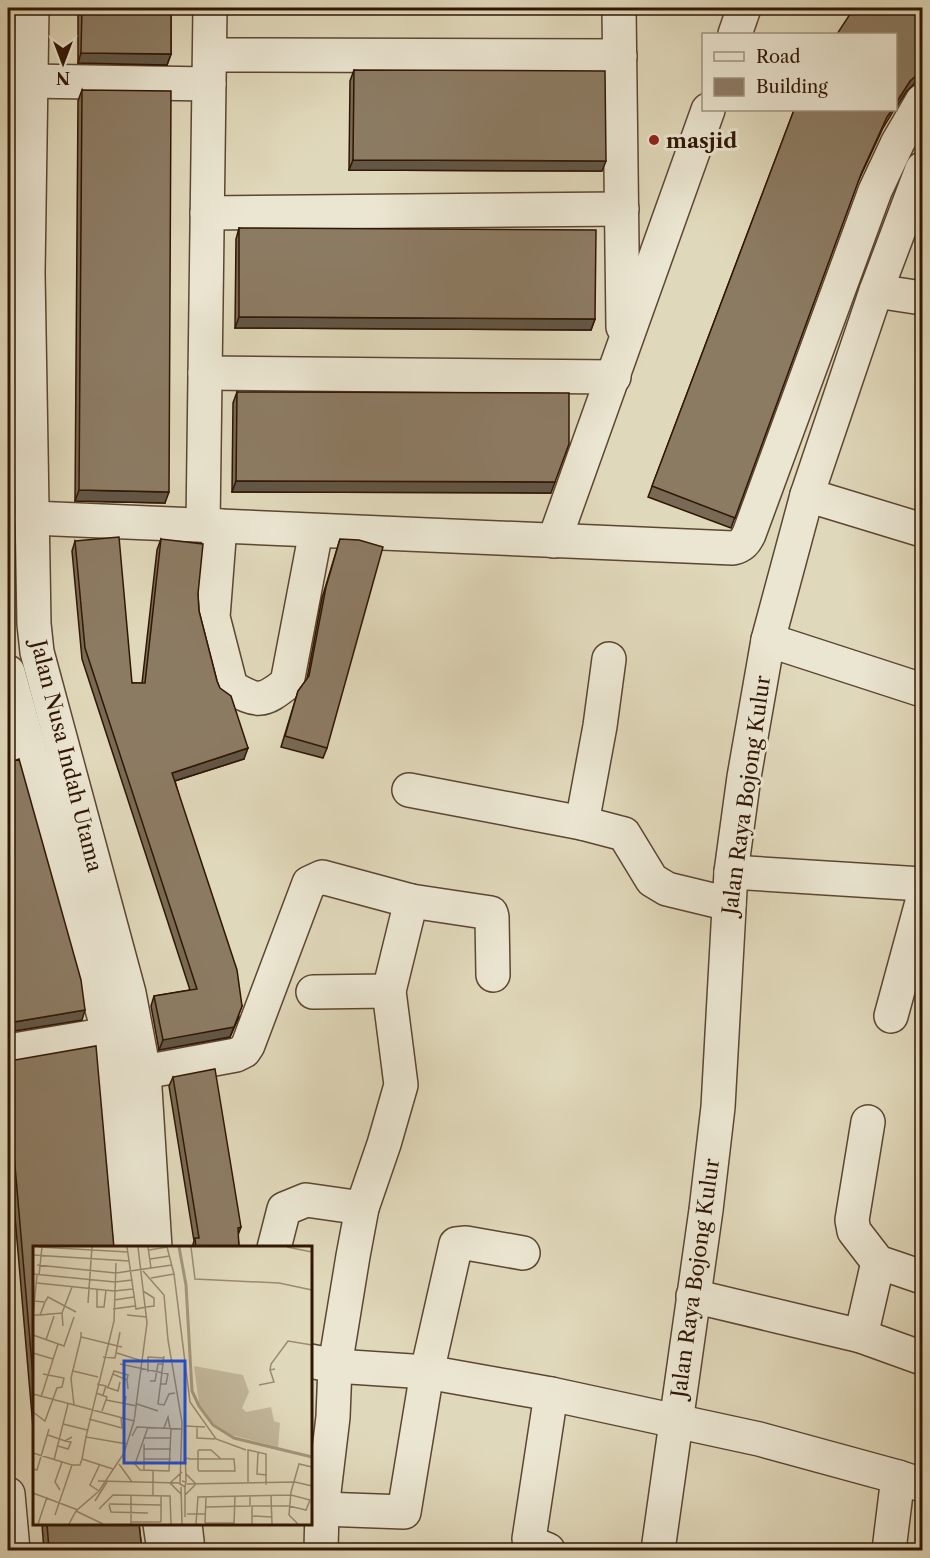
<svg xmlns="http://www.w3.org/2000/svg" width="930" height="1558" viewBox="0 0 930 1558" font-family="'Libre Caslon Text',serif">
<rect width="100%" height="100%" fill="#e0d8ba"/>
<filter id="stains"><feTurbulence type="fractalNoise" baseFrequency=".00333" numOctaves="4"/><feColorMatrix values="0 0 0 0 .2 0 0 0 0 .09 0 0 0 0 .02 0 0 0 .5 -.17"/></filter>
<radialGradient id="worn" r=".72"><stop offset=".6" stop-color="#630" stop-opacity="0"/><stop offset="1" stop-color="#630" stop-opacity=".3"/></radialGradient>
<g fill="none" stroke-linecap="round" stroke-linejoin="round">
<g stroke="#5c4632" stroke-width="36">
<g id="minor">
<path d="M32,8L28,273L34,624L37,652L129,993L144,1072L155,1248"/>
<path d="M619,8L623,327"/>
<path d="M735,34L744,8"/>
<path d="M210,55L620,56"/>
<path d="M29,81L209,84"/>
<path d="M207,213L622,209"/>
<path d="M876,291L922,298"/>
<path d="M205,373L614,377"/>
<path d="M807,495L922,530"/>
<path d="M32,518L733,548C742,546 745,542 749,534L875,191L898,142L922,101"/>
<path d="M203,525L210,8"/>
<path d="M220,526L213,617L231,687C258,703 263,702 287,683L316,531"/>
<path d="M554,541L708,110"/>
<path d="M768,640L922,690"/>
<path d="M8,672L109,1034L114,1073L131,1248"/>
<path d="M409,790L582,823L624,834L652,880L667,889L729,904"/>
<path d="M582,823L600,726L609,659"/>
<path d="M731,872L922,884"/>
<path d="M411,901L491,913L492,917L493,975"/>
<path d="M313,992L389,991"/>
<path d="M891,1016L922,902"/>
<path d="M8,1051L109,1034"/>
<path d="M144,1072L236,1055L244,1051L248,1045L309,883L322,877L411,901L389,991L401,1085L384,1144L362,1208L353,1256L335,1366L333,1417L322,1509L321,1550"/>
<path d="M868,1122L852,1220L854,1231L878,1262L922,1277"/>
<path d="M274,1248L284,1209L306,1200L362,1208"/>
<path d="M878,1262L861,1336L922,1358"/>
<path d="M693,1296L861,1336"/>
<path d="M310,1361L335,1366L427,1372L551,1394L759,1439L898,1477L922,1485"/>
<path d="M8,1494L13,1550"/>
<path d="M322,1509L404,1512L427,1372L456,1244L466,1243L523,1253"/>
<path d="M160,1524L164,1550"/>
<path d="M185,1524L188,1550"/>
<path d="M548,1550L531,1543L529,1539L551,1394"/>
<path d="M658,1550L706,1210L718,1107L731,872L744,777L768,640L807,495L876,291L922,169"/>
<path d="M889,1550L898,1477"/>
</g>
</g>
<use href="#minor" stroke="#ebe6d2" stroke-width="33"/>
</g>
<g fill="#786a55" stroke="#301604" stroke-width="1.5">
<path d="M78,8H171V54L167,65L78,63Z"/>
<path d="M354,70L602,171L349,170L350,81Z"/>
<path d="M82,90L165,503L75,501L78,101Z"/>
<path d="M794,110H894L883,128L857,184L731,528L648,497Z"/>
<path d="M239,228L595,319L591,330L235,328L236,239Z"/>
<path d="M237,392L551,493L232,492L233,403Z"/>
<path d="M161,539L198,594L199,611L217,681L244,759L175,781L239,1017L230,1037L159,1050L151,1006L154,996L190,990L82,659L72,551L75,541L132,683H142L157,550Z"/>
<path d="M340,539L327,748L323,758L281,747L298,691L307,679L322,598Z"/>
<path d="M8,1059L34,1248V1439L8,1135Z"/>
<path d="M173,1077L241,1227L238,1235L239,1248H192L194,1241L169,1086Z"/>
<path d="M42,1524H139L142,1551H44Z"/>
</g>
<g fill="#625645" stroke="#301604" stroke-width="1.5">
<path d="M81,53L171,54L167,65L78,63Z"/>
<path d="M922,67V71L914,84L906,92L896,108V103L910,81Z"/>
<path d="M353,160L606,161L602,171L349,170Z"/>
<path d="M239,317L595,319L591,330L235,328Z"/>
<path d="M236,481L555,482L551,493L232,492Z"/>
<path d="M79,490L169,492L165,503L75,501Z"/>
<path d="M248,748L244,759L168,783L172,773Z"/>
<path d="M242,1006L230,1037L159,1050L163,1040Z"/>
<path d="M85,1010L82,1020L8,1032V1023Z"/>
<path d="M98,1545L96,1551H48L49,1549Z"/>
</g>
<g fill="#8c7b63" stroke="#301604" stroke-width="1.5">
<path d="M82,8H171V54L81,53Z"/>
<path d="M854,8H922V67L918,74L910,81L896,103V34H837Z"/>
<path d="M354,70L605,71L606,161L353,160Z"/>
<path d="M82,90L171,91L169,492L79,490Z"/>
<path d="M794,110H892L887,117L861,174L735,518L652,486Z"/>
<path d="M239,228L596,230L595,319L239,317Z"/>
<path d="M237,392L569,393V444L555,482L236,481Z"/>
<path d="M119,537L132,683H145L161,539L203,544L198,594L199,611L217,681L220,688L231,696L248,748L172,773L237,970L242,1006L234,1027L163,1040L154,996L197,989L85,648L75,541Z"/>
<path d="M340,539L359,540L383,547L327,748L285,736L298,691L309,676L326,587Z"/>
<path d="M19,759L81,980L85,1010L8,1023V763Z"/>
<path d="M96,1046L114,1248H34V1388L8,1084V1059L15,1060Z"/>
<path d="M215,1069L241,1227L238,1228L239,1248H196L195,1238H199L173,1077Z"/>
<path d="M47,1524H139L142,1551H99L98,1545L49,1549Z"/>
</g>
<circle fill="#8f2418" stroke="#ebe6d2" stroke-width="2" cx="654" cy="140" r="6"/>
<g text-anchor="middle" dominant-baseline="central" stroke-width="6" stroke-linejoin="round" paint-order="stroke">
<g font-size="21" font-weight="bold" fill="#301604" stroke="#ebe6d2" text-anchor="start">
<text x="666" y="140">masjid</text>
</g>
<g font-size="21" fill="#301604" stroke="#ebe6d2">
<text transform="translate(67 756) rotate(76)">Jalan Nusa Indah Utama</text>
<text transform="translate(746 795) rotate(-82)">Jalan Raya Bojong Kulur</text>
<text transform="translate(695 1278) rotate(-82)">Jalan Raya Bojong Kulur</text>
</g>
</g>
<g transform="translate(33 1246)">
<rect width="279" height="279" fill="#e0d8ba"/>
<path d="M161,120L210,129L216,146L209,162L213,166L238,161L241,175L247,177L245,201L199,189L181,178L166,157Z" fill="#c2b79b"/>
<path fill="none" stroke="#a4967c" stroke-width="3" d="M146,1L153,39L159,145L166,160L180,179L201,192L279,211"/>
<path fill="none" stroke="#9a8a71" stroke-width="1.5" d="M6,1L95,6M94,1L103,63L113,61M115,1L118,22M134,1L141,28L157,156L183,193L213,204M158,1L162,33L246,37L279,44M254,1L279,6M116,4L134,1M0,9L96,15M117,13L137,10M83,17L81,75L53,191L94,198M4,19L83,27L139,19M110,25L131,49L135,94L149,176L147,238L152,241L153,236L149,235M0,28L82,36L99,34M6,29L9,1M118,32L141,28M4,37L81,45L100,43M64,43V61H71L73,44M110,45L121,52V60L113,61M81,54L101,51M0,55L12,56L15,51L43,66M55,57L59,1M80,63L102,60M0,69L4,29M0,69H7L12,56M7,69L29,67M94,69L114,71M30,80L29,67L39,41M48,86V91L89,101M0,89L31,100L41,71M13,94L21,70M0,107L20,113M84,107L109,115M131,110L125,158L131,159L136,148L142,147M70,111L82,112L87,86M87,118L135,128L133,138H128M242,123L237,124L238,118L255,95L279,99M40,125L65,131M115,126V111L131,112M80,128L94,134L95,143M117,135H122L125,118H130M64,138L73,140L70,149M226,139L241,136L237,124M73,141L85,145L87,136M75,141L81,125L95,129L94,134M63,147L74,151L69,165M0,148L101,175M8,151L25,98M73,154L104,160M104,158L125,165M41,159L38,132L48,91M0,166L12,175L24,142L29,141L31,132L10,128M90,171L93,150M56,173L89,182L88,171M30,178L54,184M152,180L172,181M115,181L102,218L107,224L136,225L138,182M164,181V192L182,193M131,182L135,171L137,182M15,189L32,195L39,191M99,190L104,181L149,183M111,192H138M111,198V225M25,200L35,203L38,196L32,195M152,201L153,235M111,203H138M225,206L224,228L234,229M0,207L39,219H47L49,213L80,223M153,212L157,213H201L202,225H166L165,223V205L166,204H178L188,213M49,213L53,191M111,213H138M21,214L35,158M86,218L99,236M0,223L4,224L16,183M120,225V249M65,235L147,237M215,236V204L233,208V239M154,238L262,236L279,240M148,241L149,278M27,244L22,236L29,216M66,245L57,239L67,218M0,247L45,264M148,248L137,237L149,226M152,249L163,238L153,228M238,250L239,278M62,255L74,236M76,258L128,259M76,259L78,266L115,267M173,261L217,260V251M66,263L80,249L137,250L138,278M43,265L70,278M154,268H173M22,269L39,219M219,270L239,271M152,271V241M98,276H128M128,276V250M172,277H201M172,277L173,251M5,278L14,251M36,278L43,265L66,245L91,207L101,175L114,77L105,1M98,278V249M163,278L165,251L258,249L277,254L273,264L256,260H219V278M201,278L202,250M265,278L256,269L258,246L266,218L279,221"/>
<path fill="#1d4ed8" fill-opacity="0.15" stroke="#1d4ed8" stroke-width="3" d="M91,115H152V217H91Z"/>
<rect width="279" height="279" fill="none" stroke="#301604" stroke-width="3"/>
</g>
<rect width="930" height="1558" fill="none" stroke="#e0d8ba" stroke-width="30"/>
<rect x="9" y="9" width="912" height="1540" fill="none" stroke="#301604" stroke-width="3"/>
<rect x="15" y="15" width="900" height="1528" fill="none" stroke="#301604" stroke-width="1.5"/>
<rect x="702" y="33" width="195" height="78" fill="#ebe6d2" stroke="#a09380" stroke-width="1.5"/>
<rect x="714" y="52" width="30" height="9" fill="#ebe6d2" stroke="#a09380" stroke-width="1.5"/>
<text x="756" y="63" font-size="18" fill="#301604">Road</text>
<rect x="714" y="78" width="30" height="18" fill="#8c7b63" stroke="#a09380" stroke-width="1.5"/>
<text x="756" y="93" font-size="18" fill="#301604">Building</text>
<g transform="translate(63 63) rotate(180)" stroke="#ebe6d2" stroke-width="4.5" paint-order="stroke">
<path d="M0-4.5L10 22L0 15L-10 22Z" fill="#301604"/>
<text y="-9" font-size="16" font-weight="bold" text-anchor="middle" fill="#301604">N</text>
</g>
<rect width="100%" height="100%" filter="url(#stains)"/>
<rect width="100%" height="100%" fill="url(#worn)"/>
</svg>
